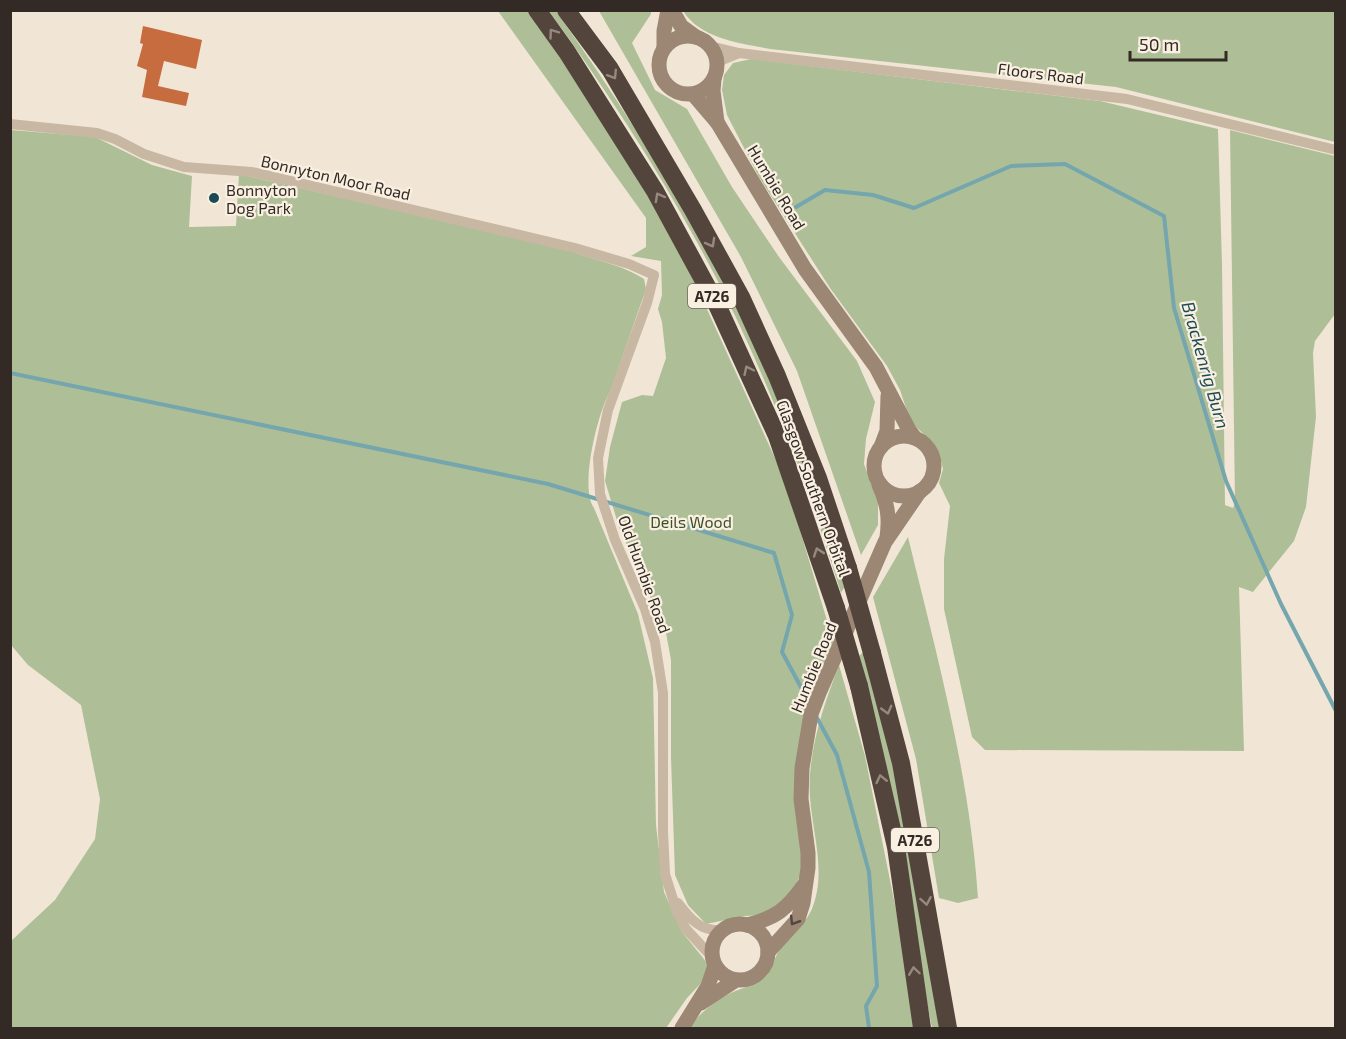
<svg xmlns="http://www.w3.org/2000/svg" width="1346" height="1039" viewBox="0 0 1346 1039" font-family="'Exo 2',sans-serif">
<rect width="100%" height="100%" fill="#f1e6d6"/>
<g fill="#aebf97">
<path d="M498,11H529L642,180L695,283L785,480L834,644L812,686L804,715L801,874L790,896L762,915L745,916L706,924L688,905L675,875L671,758V660L666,633L619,527L605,481L610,447L622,402L642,395L653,396L666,358L662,322L658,309L662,295L661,261L631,256L646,247V218Z"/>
<path d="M549,11H556C642,133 722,263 779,402C804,462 825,524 845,586L841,593C804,473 759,354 698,244C654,163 603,85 549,11Z"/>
<path d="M599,11H651V14L632,43L655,90L687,109L732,187L779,257L857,361L875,402L866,439L864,464L878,502V525L861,555L797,371L741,257Z"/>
<path d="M683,11H1335V142L1116,87L770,49C740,43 701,39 683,11Z"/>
<path d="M751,59L1100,101L1218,129L1222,264L1225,505L1233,508L1235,503L1230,130L1335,156V314L1315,341L1313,353L1316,417L1306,507L1294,541L1253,592L1239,587L1244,751L985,750L972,737L944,609V559L950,506L939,483L943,469L939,453L928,438L915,426L909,417L900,390L887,366L830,288L759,177L727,115L722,90L724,75L733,63Z"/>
<path d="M11,130L95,137L152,165L192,176L189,227L236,226L239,174L566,249C591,260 622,264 644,279L646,289L610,392C598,411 579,488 594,508L638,614L653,678L656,825L664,892L682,932L708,964L703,981L687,998L666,1028H11V941L55,900L95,839L100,799L81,705L28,665L11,645Z"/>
<path d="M908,537C937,656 970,776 978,898L958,903L939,898L916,759L873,597Z"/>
<path d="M864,651L891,752L940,1028H932L859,656Z"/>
<path d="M839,665L865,756L897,915L915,1028H690C696,1016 714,1002 727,995C738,988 753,987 764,978C772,971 773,963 777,954C785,938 803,928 811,911C827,875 813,836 810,798C807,753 823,707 839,665Z"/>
</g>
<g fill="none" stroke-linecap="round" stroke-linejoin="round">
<g stroke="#75a6ad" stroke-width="4">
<path d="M796,207L825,190L873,195L914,208L1011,166L1065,164L1164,216L1174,308L1226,481L1281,604L1336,711"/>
<path d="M10,373L548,484L774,553L792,615L782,652L810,704"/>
<path d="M816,716L837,755L869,872L877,986L866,1006L869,1028"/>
</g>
</g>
<path fill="#c76c3e" d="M143,26L202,40L196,69L164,61L158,86L189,93L186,106L142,97L147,70L137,66L143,44L140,43Z"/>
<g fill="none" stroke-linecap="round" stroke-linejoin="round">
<g stroke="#c8b7a2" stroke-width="10">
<path d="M710,46L739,53L1127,99L1336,150"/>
<path d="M717,62L739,53"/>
<path d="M10,124L97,133L115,139L144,154L184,167L252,172L575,248L629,264L654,275L647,303L608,410L598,458L600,494L615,540L645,609L655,642L663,693V831L665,874L677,912L686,929L712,957"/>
<path d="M678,903C690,919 701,932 722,930"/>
</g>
<g stroke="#9c8674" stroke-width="15">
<path d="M672,10L681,26L696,37"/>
<circle cx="688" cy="65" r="29"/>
<path d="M664,47V31L668,10"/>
<path d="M714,79L713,91L717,122"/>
<path d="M693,94L717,122L805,269L876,367L909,430L915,438"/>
<circle cx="904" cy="466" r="30"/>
<path d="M881,447L887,431L888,396"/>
<path d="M879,485C887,503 890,516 887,537"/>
<circle cx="740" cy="952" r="28"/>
<path d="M747,925C776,918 787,909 804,885"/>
<path d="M768,952L798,919L803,903L808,868V853L801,799L802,768L811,714L819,693L885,542L920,491"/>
<path d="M701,1003L736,980"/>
<path d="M682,1028L708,986L715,965"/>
</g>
<g stroke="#54453c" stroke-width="18">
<path d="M537,10L567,52L655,191L718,307L777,436L836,608"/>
<path d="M566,10L610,69L693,210L741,297L777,376L818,478L848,568"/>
<path d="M872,653L901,763L948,1028"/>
<path d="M859,686L896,847L922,1028"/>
</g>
<g stroke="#54453c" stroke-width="18">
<path d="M848,568L872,653"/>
<path d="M836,608L859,686"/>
</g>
</g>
<defs><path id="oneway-chevron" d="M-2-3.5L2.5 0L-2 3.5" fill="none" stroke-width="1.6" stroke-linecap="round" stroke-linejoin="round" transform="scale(1.5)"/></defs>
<g stroke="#96897e">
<use href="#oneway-chevron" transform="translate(553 33) rotate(-126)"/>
<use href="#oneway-chevron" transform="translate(613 75) rotate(58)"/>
<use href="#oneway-chevron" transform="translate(659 197) rotate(-119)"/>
<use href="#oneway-chevron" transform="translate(711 243) rotate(61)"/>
<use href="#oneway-chevron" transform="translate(748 370) rotate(-115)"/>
<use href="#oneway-chevron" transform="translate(818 552) rotate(-109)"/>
<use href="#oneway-chevron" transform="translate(887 710) rotate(75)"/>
<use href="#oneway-chevron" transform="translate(881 779) rotate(-103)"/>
<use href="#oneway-chevron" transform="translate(926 901) rotate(80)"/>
<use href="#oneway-chevron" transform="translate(914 971) rotate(-98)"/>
</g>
<use stroke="#52463d" href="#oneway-chevron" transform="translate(794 921) rotate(122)"/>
<circle fill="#1b4b54" stroke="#f9f0e2" stroke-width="2" cx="214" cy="198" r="6"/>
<g text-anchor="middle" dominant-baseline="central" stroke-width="4.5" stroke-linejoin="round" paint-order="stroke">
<g fill="#f9f0e2" stroke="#6e655e" stroke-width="1.5">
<rect x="688" y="284" width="48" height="24" rx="4.5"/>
<rect x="891" y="828" width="48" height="24" rx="4.5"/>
</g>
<g font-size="15" font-weight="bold" fill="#332a25">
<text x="712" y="296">A726</text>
<text x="915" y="840">A726</text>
</g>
<g font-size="16" fill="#332a25" stroke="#f9f0e2">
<text transform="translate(1041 73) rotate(7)">Floors Road</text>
<text transform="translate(336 177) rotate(13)">Bonnyton Moor Road</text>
<text transform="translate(777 187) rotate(59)">Humbie Road</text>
<text transform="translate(814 488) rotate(70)">Glasgow Southern Orbital</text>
<text transform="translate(645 574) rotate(70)">Old Humbie Road</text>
<text transform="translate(813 667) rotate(-68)">Humbie Road</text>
</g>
<g font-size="16" fill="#332a25" stroke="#f9f0e2" text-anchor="start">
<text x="226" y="189">Bonnyton<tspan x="226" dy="18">Dog Park</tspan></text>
</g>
<g font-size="16" fill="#3f5129" stroke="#f9f0e2">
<text x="691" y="521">Deils Wood</text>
</g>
<g font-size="18" font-style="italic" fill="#1b4b54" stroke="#f9f0e2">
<text transform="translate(1206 365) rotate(74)">Brackenrig Burn</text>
</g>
</g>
<rect width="1346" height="1039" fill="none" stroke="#332a25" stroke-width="24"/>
<path d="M1130 51v9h96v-9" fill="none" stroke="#332a25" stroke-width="3"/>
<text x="1139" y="51" font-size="18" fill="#332a25" stroke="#f9f0e2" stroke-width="4.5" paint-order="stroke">50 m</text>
</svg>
